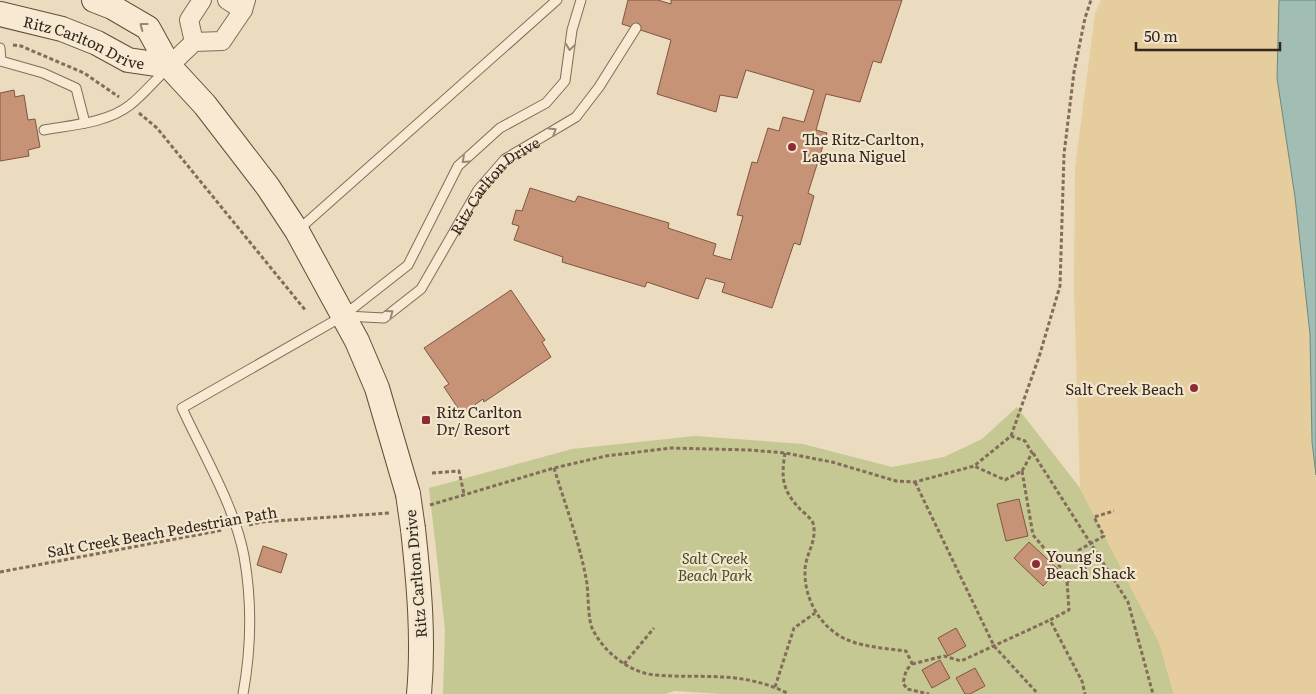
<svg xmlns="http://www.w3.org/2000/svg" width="1316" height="694" viewBox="0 0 1316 694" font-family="Literata,serif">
<rect width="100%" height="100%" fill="#ebdbbf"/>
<path fill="#c6c894" d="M1017,407L1080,488L1159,642L1174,694H721L675,691L665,694H443L445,629L429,488L572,449L695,436L803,444L892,467L944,457L982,439Z"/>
<path fill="#e6cd9d" d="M1101,0H1279L1277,78L1295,197L1310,334L1312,442L1316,475V694H1174L1159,642L1080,488L1074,290L1075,168L1095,14Z"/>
<path fill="#a2bdb3" stroke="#6a8a80" d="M1279,0H1316V475L1312,442L1310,334L1295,197L1277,78Z"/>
<g fill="#c79377" stroke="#805540">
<path d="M628,0H658L671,4V0H902L881,63L873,61L860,102L826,94L816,130L827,133L808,193L814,196L800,245L794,243L772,308L722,292L725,283L706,278L698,299L647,282L645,287L562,262L563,257L514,240L519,226L512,224L516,210L522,211L530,188L575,202L578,196L669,223L668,228L716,244L713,255L731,260L743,216L737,215L752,162L757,163L768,128L779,131L783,117L804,122L814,90L746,70L737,98L720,95L716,112L657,94L671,40L622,24Z"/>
<path d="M14,90L15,97L24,95L28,120L35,119L40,147L28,150L29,156L0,161V93Z"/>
<path d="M511,290L545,340L542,342L551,357L484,402L483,399L462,414L444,387L449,384L424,348Z"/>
<path d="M1019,499L1028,536L1006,541L997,504Z"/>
<path d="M1029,542L1059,570L1043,586L1014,558Z"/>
<path d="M263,546L287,554L281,573L257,565Z"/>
<path d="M956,628L966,646L948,656L938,638Z"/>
<path d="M940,660L950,678L932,688L922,670Z"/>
<path d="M975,668L985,686L970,694H965L956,678Z"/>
</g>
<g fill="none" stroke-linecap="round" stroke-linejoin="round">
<g stroke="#836c59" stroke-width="11">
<g id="lane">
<path d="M0,48L1,61L43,73L76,88L85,123"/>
<path d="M44,130C72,125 107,123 130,105C143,95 155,80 167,69"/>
<path d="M297,231L557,0"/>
<path id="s1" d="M346,316L384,318L421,289L478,190L505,159L576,117L599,87L636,28"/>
<path d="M243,694C251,650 252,601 244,556C235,507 203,454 182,408L343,316L408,265L458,166L500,128L546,103L565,81L572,30L581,0"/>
</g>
</g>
<g stroke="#836c59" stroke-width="20">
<g id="street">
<path d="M227,0L243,10"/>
<path d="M194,42L189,20L202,0"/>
<path d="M169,66L194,42L222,41L243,10L246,0"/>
</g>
</g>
<g stroke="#644d3c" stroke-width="26">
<g id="secondary">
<path d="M94,0L112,7L148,28L169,66L205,105L268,187L297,231L357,341L377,388L408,494"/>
<path id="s2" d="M0,14L62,29L97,43L128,60L169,66"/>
<path d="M413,529C419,584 424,639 419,694"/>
</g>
</g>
<g stroke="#836c59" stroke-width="3" stroke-dasharray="4 2.5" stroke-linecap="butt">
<path d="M13,45L21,46L84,73L119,97"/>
<path d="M139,113L157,128L306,311"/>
<path d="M1011,436L1039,357L1060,286L1064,154L1074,72L1085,18L1091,0"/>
<path d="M785,453C781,478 782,490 800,509C804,513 811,518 813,523C818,541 805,554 805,571C804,605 827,637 860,644C875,648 891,649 906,651L912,663L906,671L903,683L907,689L929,694"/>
<path d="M1033,453L1128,602L1153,694"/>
<path d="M554,468C565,504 579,541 586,578C589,591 587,619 593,630C604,652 630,673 655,675C703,679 742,670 789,694"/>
<path d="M1022,471L1033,535L1061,568L1067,581L1069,610L1050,620L1082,681L1085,694"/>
<path d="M432,473L459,471L464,494"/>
<path d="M915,482L994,646L1038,694"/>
<path d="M430,505L554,468L606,456L671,448L750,450L785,453L832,462L896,481L915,482L974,466L1011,436L1025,441L1032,453L1022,471L1005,480L974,466"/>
<path d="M249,525L261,522L389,513"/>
<path d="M0,572L223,530"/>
<path d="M1067,581L1087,574L1079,550L1104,536L1094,517L1114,511"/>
<path d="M624,664L654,628"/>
<path d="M912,664L944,656L961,661L1050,620"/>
<path d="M775,687L794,628L815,613"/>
</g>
<use href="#lane" stroke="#f7e9d2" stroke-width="9"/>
<use href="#street" stroke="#f7e9d2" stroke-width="18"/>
<use href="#secondary" stroke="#f7e9d2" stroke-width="24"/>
<g stroke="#644d3c" stroke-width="26" stroke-linecap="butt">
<path id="secondary-bridge" d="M408,494L413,529"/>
</g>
<use href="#secondary-bridge" stroke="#f7e9d2" stroke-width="24"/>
</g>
<defs><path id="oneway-chevron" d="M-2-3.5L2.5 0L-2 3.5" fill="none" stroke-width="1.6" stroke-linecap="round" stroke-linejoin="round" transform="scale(1.25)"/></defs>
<g stroke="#958877">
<use href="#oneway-chevron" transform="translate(143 26) rotate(-143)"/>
<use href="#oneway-chevron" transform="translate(570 47) rotate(98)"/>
<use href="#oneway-chevron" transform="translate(553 131) rotate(-32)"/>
<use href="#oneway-chevron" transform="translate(465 160) rotate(138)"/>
<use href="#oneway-chevron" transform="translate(390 313) rotate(-36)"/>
</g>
<g fill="#8e2c34" stroke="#f3e6ce" stroke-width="2">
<circle cx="792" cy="147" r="5"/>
<circle cx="1194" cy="388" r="5"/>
<rect x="421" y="415" width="10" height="10" rx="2.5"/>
<circle cx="1036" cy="564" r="5"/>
</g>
<g text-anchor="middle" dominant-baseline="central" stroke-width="4.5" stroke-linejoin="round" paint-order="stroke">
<g font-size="15" fill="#33261c" stroke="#f3e6ce">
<text stroke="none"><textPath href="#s2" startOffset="89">Ritz Carlton Drive</textPath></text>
<text stroke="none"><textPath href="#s1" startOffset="214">Ritz Carlton Drive</textPath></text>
<text transform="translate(162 531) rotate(-10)">Salt Creek Beach Pedestrian Path</text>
<text transform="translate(415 574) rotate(-95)">Ritz Carlton Drive</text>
</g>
<g font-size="15" fill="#33261c" stroke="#f3e6ce" text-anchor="start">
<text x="802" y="138">The Ritz-Carlton,<tspan x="802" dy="17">Laguna Niguel</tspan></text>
<text x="1184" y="388" text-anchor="end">Salt Creek Beach</text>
<text x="436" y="411">Ritz Carlton<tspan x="436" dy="17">Dr/ Resort</tspan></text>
<text x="1046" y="555">Young's<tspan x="1046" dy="17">Beach Shack</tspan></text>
</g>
<g font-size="15" font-style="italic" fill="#474e24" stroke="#f3e6ce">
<text x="715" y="557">Salt Creek<tspan x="715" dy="17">Beach Park</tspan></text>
</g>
</g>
<path d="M1136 42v8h144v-8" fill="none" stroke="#33261c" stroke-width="2.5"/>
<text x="1144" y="42" font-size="15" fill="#33261c" stroke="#f3e6ce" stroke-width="4" paint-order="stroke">50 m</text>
</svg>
